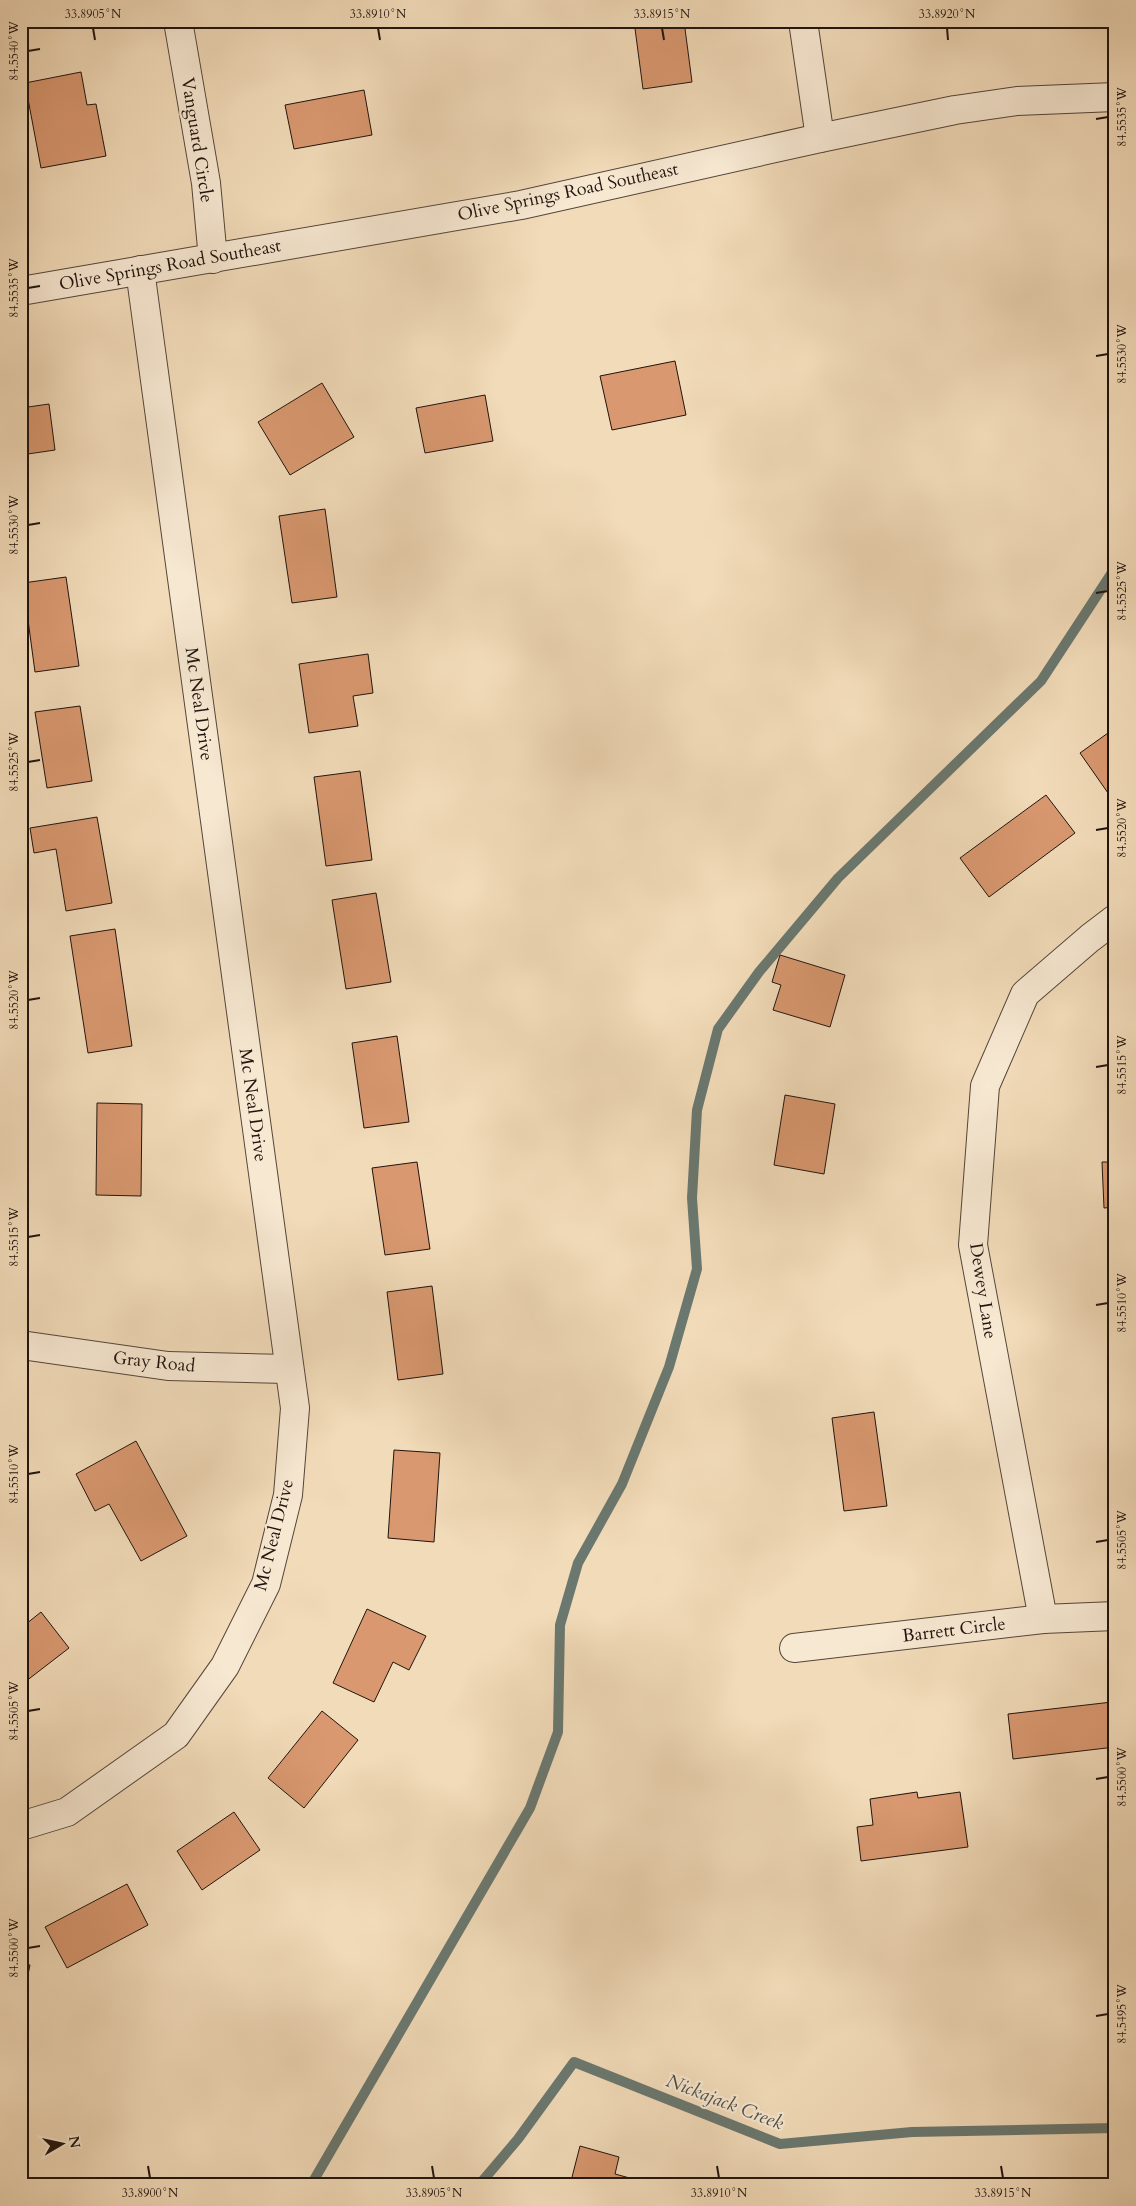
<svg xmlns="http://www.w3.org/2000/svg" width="1136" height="2206" viewBox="0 0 1136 2206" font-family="Cardo,serif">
<rect width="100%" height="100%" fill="#f2dbb9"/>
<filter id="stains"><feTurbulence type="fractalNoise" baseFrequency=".004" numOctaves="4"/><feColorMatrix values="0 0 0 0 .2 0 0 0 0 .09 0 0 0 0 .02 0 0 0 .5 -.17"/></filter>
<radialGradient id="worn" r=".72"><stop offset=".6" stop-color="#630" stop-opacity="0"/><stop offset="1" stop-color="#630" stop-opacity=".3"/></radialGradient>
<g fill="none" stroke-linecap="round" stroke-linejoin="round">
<g stroke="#6a7870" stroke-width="10">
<path d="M311,2185L530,1808L558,1732L560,1625L578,1563L622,1484L669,1367L697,1269L692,1198L697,1110L718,1029L759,972L838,878L1041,681L1115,568"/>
<path d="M479,2185L518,2139L574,2062L780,2144L912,2132L1115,2128"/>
</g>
</g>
<g fill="#d99870" stroke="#20140e">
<path d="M634,21H684L692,82L643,89Z"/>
<path d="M81,72L87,105L96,104L106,156L41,168L25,83Z"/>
<path d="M364,90L372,135L294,149L285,105Z"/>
<path d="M675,361L686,415L612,430L600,376Z"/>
<path d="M322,383L354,437L290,475L258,422Z"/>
<path d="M485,395L493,441L425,453L416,408Z"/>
<path d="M49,404L55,450L21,455V408Z"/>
<path d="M325,509L337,597L292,603L279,516Z"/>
<path d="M66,577L79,666L35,672L23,583Z"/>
<path d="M368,654L373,693L353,696L358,726L309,733L299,664Z"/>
<path d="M80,706L92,781L47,788L35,712Z"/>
<path d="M1115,728V788L1108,793L1080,753Z"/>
<path d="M360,771L372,860L326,866L314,777Z"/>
<path d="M1046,795L1075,833L989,897L960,858Z"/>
<path d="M97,817L112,903L66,911L56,849L34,853L30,828Z"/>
<path d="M376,893L391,982L346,989L332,900Z"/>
<path d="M115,929L132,1046L88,1053L70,936Z"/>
<path d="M780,955L845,975L830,1027L773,1010L781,985L772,982Z"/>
<path d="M397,1036L409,1122L364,1128L352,1043Z"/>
<path d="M785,1095L835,1104L824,1174L774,1165Z"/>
<path d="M97,1103L142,1104L141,1196L96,1195Z"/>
<path d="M1110,1119H1115V1207L1104,1208L1102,1162H1113Z"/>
<path d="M417,1162L430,1249L385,1255L372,1168Z"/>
<path d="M432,1286L443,1374L398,1380L387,1292Z"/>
<path d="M874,1412L887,1506L844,1511L832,1418Z"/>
<path d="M136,1441L187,1536L141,1561L109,1504L95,1511L76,1474Z"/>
<path d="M394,1450L440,1453L434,1542L388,1538Z"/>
<path d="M367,1609L426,1636L409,1670L393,1662L374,1702L333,1683Z"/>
<path d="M41,1612L69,1648L21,1685V1628Z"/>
<path d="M1112,1702L1115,1747L1013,1759L1008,1714Z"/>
<path d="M322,1711L358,1740L304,1808L268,1778Z"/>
<path d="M917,1792L918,1798L960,1792L968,1847L861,1861L857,1827L873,1825L870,1799Z"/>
<path d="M234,1812L260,1850L202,1890L177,1851Z"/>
<path d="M127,1884L148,1925L67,1968L45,1927Z"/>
<path d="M21,1963L30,1965L21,2008Z"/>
<path d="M580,2146L619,2157L615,2174L637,2180L636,2185H570Z"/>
</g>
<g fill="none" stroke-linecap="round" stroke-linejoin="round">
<g stroke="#544639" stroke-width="30">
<g id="minor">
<path d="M178,21L206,183L213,259"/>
<path d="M803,21L820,138"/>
<path d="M21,291L521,205L820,138L955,110L1017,101L1115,97"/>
<path d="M21,1345L168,1366L288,1369"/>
<path d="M1043,1619L973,1245L985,1086L1025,994L1090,938L1115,919"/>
<path d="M794,1648L1043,1619L1115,1616"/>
<path d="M21,1826L67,1812L176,1735L225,1666L266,1584L288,1495L295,1408L140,270"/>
</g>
</g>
<use href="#minor" stroke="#f7e8d2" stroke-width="28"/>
</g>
<path fill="none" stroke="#20140e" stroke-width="2" d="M93,28L95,40M378,28L380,40M662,28L664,40M947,28L948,40M28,51L40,49M1096,119L1108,117M28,288L40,286M1096,356L1108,354M28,525L40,523M1096,593L1108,591M28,762L40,760M1096,830L1108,828M28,1000L40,998M1096,1067L1108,1065M28,1237L40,1235M1096,1305L1108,1303M28,1474L40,1472M1096,1542L1108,1540M28,1711L40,1709M1096,1779L1108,1777M28,1948L40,1946M1096,2016L1108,2014M148,2166L150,2178M432,2166L434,2178M717,2166L719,2178M1001,2166L1003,2178"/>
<g text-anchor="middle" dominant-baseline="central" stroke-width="4.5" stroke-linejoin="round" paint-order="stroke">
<g font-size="18" fill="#20140e" stroke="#f7e8d2">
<text transform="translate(197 140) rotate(81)">Vanguard Circle</text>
<text transform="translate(568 192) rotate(-12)">Olive Springs Road Southeast</text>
<text transform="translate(170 265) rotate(-10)">Olive Springs Road Southeast</text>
<text transform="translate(199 704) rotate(82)">Mc Neal Drive</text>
<text transform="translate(253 1105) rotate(82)">Mc Neal Drive</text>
<text transform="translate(983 1291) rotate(81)">Dewey Lane</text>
<text transform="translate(154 1362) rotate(6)">Gray Road</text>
<text transform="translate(274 1535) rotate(-76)">Mc Neal Drive</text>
<text transform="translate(954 1630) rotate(-7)">Barrett Circle</text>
</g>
<g font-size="19" font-style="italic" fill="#4b4e47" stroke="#f7e8d2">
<text transform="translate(725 2102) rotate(21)">Nickajack Creek</text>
</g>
</g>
<rect width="1136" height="2206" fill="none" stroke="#f2dbb9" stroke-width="55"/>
<g transform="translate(62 2144) rotate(81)" stroke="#f7e8d2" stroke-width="4" paint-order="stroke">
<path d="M0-4L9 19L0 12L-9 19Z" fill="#20140e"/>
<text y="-8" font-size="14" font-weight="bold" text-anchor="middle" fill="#20140e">N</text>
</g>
<rect x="28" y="28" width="1080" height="2150" fill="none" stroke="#20140e" stroke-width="2"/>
<g font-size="12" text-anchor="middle" fill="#20140e">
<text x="93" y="18">33.8905°N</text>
<text x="378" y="18">33.8910°N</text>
<text x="662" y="18">33.8915°N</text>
<text x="947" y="18">33.8920°N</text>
<text transform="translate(14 51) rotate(-90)" y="4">84.5540°W</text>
<text transform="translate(1122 117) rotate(-90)" y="4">84.5535°W</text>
<text transform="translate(14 288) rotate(-90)" y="4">84.5535°W</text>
<text transform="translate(1122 354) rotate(-90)" y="4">84.5530°W</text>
<text transform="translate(14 525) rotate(-90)" y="4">84.5530°W</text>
<text transform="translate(1122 591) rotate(-90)" y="4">84.5525°W</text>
<text transform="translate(14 762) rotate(-90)" y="4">84.5525°W</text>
<text transform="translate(1122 828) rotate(-90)" y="4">84.5520°W</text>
<text transform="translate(14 1000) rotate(-90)" y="4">84.5520°W</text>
<text transform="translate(1122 1065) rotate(-90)" y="4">84.5515°W</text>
<text transform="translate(14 1237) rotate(-90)" y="4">84.5515°W</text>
<text transform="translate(1122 1303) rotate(-90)" y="4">84.5510°W</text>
<text transform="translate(14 1474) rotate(-90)" y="4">84.5510°W</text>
<text transform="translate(1122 1540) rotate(-90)" y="4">84.5505°W</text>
<text transform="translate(14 1711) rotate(-90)" y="4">84.5505°W</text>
<text transform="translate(1122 1777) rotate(-90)" y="4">84.5500°W</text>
<text transform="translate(14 1948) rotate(-90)" y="4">84.5500°W</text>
<text transform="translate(1122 2014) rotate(-90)" y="4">84.5495°W</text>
<text x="150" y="2197">33.8900°N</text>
<text x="434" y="2197">33.8905°N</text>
<text x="719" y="2197">33.8910°N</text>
<text x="1003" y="2197">33.8915°N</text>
</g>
<rect width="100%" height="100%" filter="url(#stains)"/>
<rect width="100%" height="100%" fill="url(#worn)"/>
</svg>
